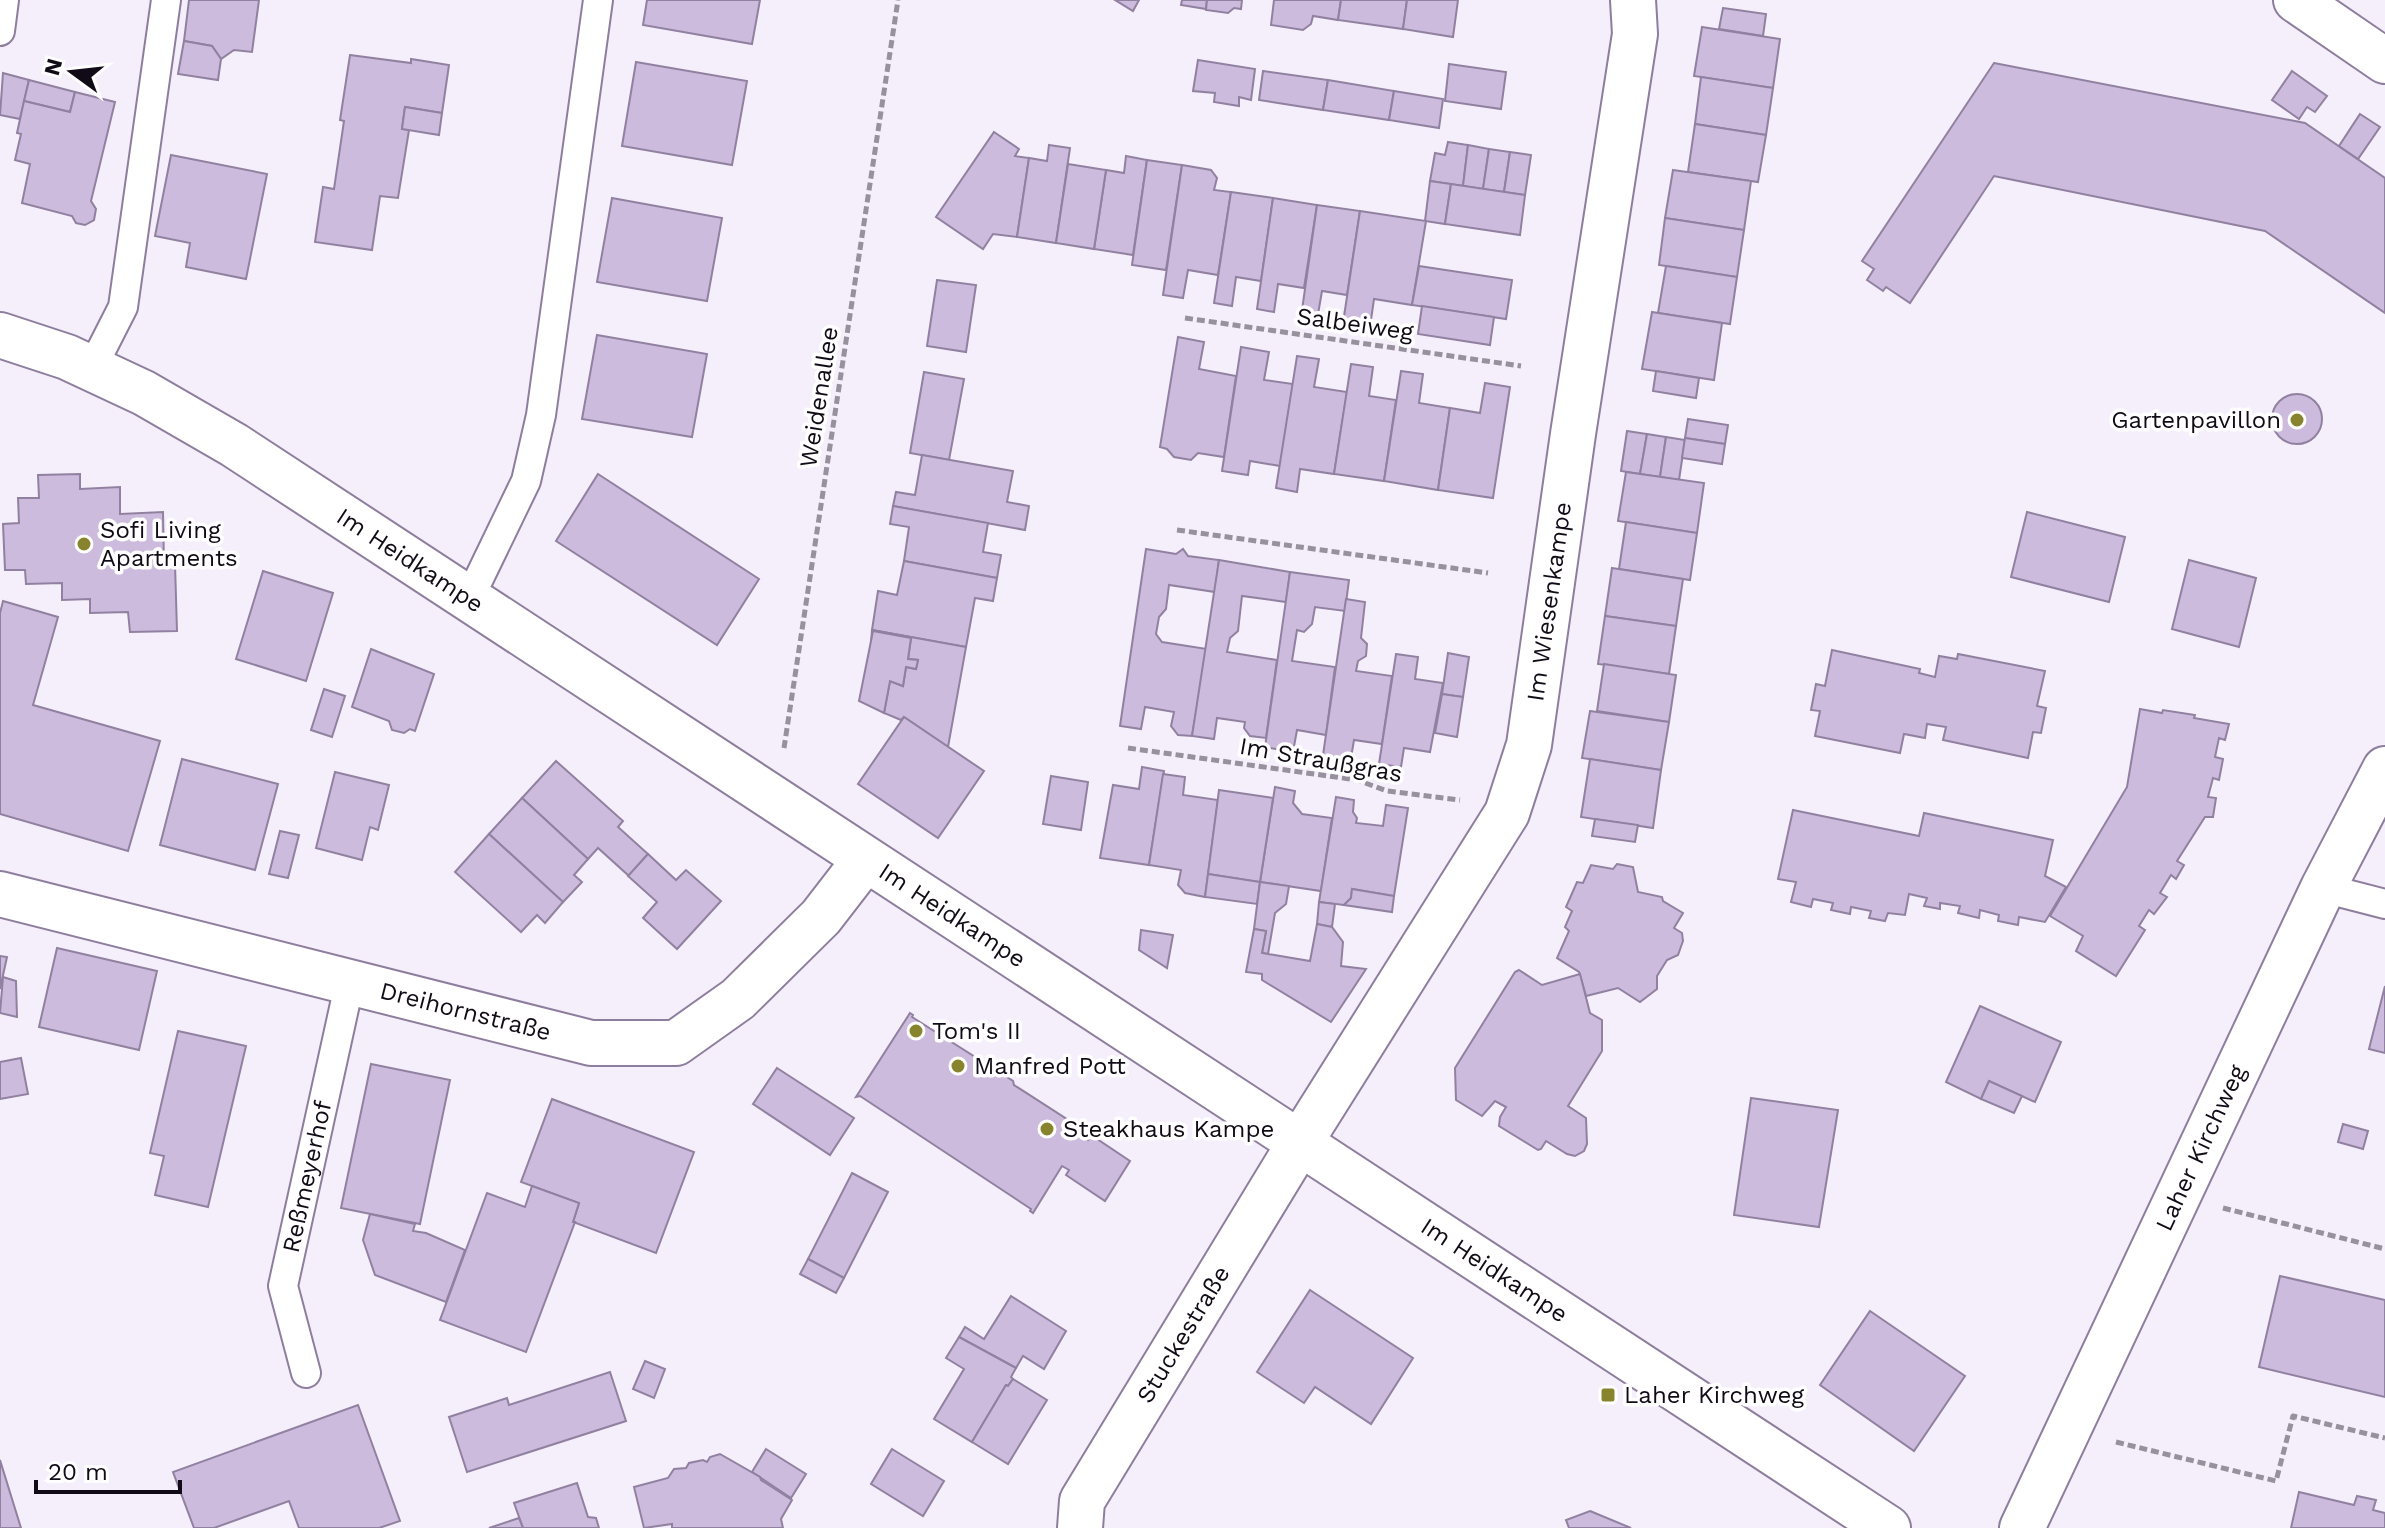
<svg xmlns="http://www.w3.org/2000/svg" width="2385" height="1528" viewBox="0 0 2385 1528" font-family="'Work Sans',sans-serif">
<rect width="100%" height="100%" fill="#f5eefb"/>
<g fill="#ccbbdc" stroke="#9181a0" stroke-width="2">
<path d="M189,0H259L252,52L234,50L221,59L212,46L184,41Z"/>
<path d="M647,0H760L752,44L643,25Z"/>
<path d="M1115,0H1139L1133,11Z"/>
<path d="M1182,0H1207L1206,9L1181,5Z"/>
<path d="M1207,0H1242L1241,9L1234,8L1228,13L1206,10Z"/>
<path d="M1274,0H1341L1338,20L1313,16L1311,24L1303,30L1271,25Z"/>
<path d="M1341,0H1407L1403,29L1338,20Z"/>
<path d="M1407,0H1458L1453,37L1403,29Z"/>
<path d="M1723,8L1766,14L1763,36L1719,29Z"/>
<path d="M1702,27L1780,39L1773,88L1694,76Z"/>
<path d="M184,41L212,46L221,59L218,80L178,74Z"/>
<path d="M350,55L411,63V59L449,65L442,113L405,107L402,129L409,130L398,198L380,196L372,250L315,242L323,187L334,189L344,121L340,120Z"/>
<path d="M1198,60L1255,69L1251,100L1239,97V106L1214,102L1215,93L1193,91Z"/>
<path d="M636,62L747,81L732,165L622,146Z"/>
<path d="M1994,63L2305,123L2385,178V313L2265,231L1994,176L1910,303L1886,287L1883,291L1867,280L1874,269L1862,261Z"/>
<path d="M1449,64L1506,72L1501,109L1445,101Z"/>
<path d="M1263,71L1328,80L1323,110L1259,100Z"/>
<path d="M2292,71L2327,96L2315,112L2307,107L2299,119L2272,100Z"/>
<path d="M3,73L29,80L20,119L0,115Z"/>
<path d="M1701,77L1773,88L1766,135L1695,124Z"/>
<path d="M29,80L75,92L70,112L24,101Z"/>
<path d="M1328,80L1394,91L1389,120L1323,110Z"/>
<path d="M1394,91L1443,99L1439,128L1389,120Z"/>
<path d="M75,92L115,102L91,201L96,209L94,220L85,225L76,223L72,216L22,203L30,164L15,160L21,134L17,133L24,101L70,112Z"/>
<path d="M405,107L442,113L439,135L402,129Z"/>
<path d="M2360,114L2380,127L2358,159L2339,146Z"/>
<path d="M1695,124L1766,135L1758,182L1688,172Z"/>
<path d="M994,132L1019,149L1015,156L1029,158L1017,237L993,234L983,249L936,217Z"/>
<path d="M1448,142L1468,145L1463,186L1430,181L1435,153L1445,155Z"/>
<path d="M1049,145L1070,148L1056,243L1017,237L1029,158L1047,161Z"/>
<path d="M1468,145L1489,149L1483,189L1463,186Z"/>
<path d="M1489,149L1510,152L1504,192L1483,189Z"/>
<path d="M1510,152L1531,155L1525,195L1504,192Z"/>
<path d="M171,155L267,174L246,279L186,267L190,243L155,236Z"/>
<path d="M1126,156L1147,160L1133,255L1094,249L1106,170L1124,173Z"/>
<path d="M1147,160L1182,165L1166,270L1132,265Z"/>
<path d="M1068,164L1106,170L1094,249L1056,243Z"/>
<path d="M1182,165L1211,170L1217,178L1214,190L1231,192L1218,275L1188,270L1183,298L1163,295Z"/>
<path d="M1673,170L1751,181L1744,230L1665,218Z"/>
<path d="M1430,181L1451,184L1445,224L1425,221Z"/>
<path d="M1451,184L1525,195L1520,235L1445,224Z"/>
<path d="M1231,192L1273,198L1261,281L1236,277L1232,306L1214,303Z"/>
<path d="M612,198L722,218L707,301L597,282Z"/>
<path d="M1273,198L1317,205L1304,288L1278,284L1274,312L1257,309Z"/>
<path d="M1317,205L1360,211L1347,295L1322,291L1317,320L1301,317Z"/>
<path d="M1360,211L1426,221L1412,305L1374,299L1370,327L1343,323Z"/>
<path d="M1665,218L1744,230L1737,277L1659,265Z"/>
<path d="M1419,266L1512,280L1506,319L1412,305Z"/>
<path d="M1666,266L1737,277L1730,324L1658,313Z"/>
<path d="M937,280L976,285L966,352L927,346Z"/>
<path d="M1422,306L1494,317L1490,345L1418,334Z"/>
<path d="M1652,312L1722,323L1714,380L1642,369Z"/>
<path d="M597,335L707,354L692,437L582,419Z"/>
<path d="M1178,337L1204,342L1199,369L1236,376L1224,457L1198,453L1191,460L1174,457L1167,449L1160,447Z"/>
<path d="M1241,347L1269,352L1264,380L1293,384L1280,466L1250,461L1248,475L1222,471Z"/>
<path d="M1297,356L1319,359L1314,387L1347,392L1334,474L1300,469L1297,492L1276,488Z"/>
<path d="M1351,364L1373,367L1369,396L1396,400L1384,481L1334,474Z"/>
<path d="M1401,371L1423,374L1419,403L1450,408L1438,490L1384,481Z"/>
<path d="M1656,371L1699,378L1696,398L1653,391Z"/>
<path d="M924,372L964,379L949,460L910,453Z"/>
<path d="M1485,383L1510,387L1493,498L1438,490L1450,408L1480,413Z"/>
<circle cx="2297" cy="419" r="25"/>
<path d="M1688,419L1728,425L1725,444L1685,438Z"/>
<path d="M1627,431L1647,434L1640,474L1621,471Z"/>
<path d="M1647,434L1666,437L1660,477L1640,474Z"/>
<path d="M1666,437L1685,440L1679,480L1660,477Z"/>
<path d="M1685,438L1725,444L1722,464L1682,458Z"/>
<path d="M922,455L1013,471L1007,502L1029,506L1025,530L893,506L896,492L915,495Z"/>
<path d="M1626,472L1704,483L1697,533L1618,521Z"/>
<path d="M80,474V489L120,487V514L163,512L164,564H175L177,631L130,632L128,612L90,613V599L62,600V583L26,584L25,570H5L3,524L19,523L18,498H39L38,475Z"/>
<path d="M598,474L759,579L717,645L556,541Z"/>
<path d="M893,506L988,523L983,552L1001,555L997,578L904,561L909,527L890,524Z"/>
<path d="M2027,512L2125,537L2109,602L2011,577Z"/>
<path d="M1626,522L1697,533L1690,580L1619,569Z"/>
<path d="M1146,549L1176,554L1183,549L1188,556L1219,560L1215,592L1169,585L1166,609L1159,617L1156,634L1162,642L1207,649L1192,736L1178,735L1171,726L1174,712L1145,707L1141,729L1120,726Z"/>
<path d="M1219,560L1290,572L1286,602L1242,596L1238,631L1230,638L1227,652L1277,660L1266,738L1250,736L1244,728L1245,722L1217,718L1214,739L1192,736Z"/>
<path d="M2189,560L2256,578L2239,647L2172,629Z"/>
<path d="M904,561L997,578L993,601L975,598L966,647L872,630L878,591L897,595Z"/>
<path d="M1612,568L1683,579L1676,626L1605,616Z"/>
<path d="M263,571L333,593L306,681L236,659Z"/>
<path d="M1290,572L1349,580L1345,611L1315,607L1312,624L1304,632L1297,630L1292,661L1335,667L1326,735L1297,730L1293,752L1265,747Z"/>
<path d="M1346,599L1365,602L1361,638L1367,644L1366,656L1358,661L1356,671L1392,676L1382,744L1354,740L1352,752L1343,759L1323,755Z"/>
<path d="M3,601L58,617L33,705L160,741L128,851L0,814V613Z"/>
<path d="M1605,616L1676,626L1669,674L1598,664Z"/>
<path d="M872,630L966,647L948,747L904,717L901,720L884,713L890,681L903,686L906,667L916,669L918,660L908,659L911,638L873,631L871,643Z"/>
<path d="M873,631L911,638L908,659L918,660L916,669L906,667L903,686L890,681L884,713L859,701Z"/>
<path d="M371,649L434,674L415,731L410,729L404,733L392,730L389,721L352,707Z"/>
<path d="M1832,650L1920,669L1919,673L1935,677L1939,656L1957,659L1958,654L2045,671L2037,706L2046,708L2041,733L2033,732L2028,758L1943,740L1946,727L1927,724L1925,738L1904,734L1900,753L1815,736L1820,711L1811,710L1816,684L1825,686Z"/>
<path d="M1448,653L1469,657L1463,697L1442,694Z"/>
<path d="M1396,654L1418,657L1415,679L1443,683L1430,752L1404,748L1401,767L1379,764Z"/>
<path d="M1604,664L1676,675L1669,722L1597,711Z"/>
<path d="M324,689L345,696L332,737L311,730Z"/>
<path d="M1442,694L1463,697L1457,737L1435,733Z"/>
<path d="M2140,709L2162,713L2163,710L2195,715L2194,718L2229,724L2225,740L2219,738L2215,757L2223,759L2219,780L2213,778L2208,797L2216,798L2213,817H2205L2177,861L2184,865L2176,879L2171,875L2160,893L2167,897L2154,914L2149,910L2139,926L2145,930L2116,976L2076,951L2083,936L2050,916L2127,787Z"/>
<path d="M1590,711L1669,722L1661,770L1582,758Z"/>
<path d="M904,717L984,771L938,838L858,784Z"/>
<path d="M182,759L278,784L255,870L160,845Z"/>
<path d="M1590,759L1661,770L1653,828L1581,817Z"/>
<path d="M556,761L623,821L618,827L648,854L629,876L598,848L588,859L522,798Z"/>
<path d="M1142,767L1164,771L1149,865L1100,858L1113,785L1139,789Z"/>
<path d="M335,772L389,785L378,830L370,827L362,860L316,848Z"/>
<path d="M1163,774L1185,777L1183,795L1218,800L1205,897L1185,893L1178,885L1181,870L1149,865Z"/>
<path d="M1051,776L1088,782L1081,830L1043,824Z"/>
<path d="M1275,787L1295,791L1293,803L1302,814L1332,818L1321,891L1260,882Z"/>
<path d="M1219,790L1273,798L1260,882L1208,874Z"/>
<path d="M1336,797L1354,800L1353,812L1357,818L1356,823L1383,826L1386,805L1408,808L1394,896L1352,889L1351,898L1344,905L1319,902Z"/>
<path d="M522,798L588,859L574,875L582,882L563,902L489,834Z"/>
<path d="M1793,810L1919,836L1924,813L2053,840L2045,876L2066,887L2045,922L2019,917L2018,925L1998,921L1999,915L1980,910L1979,918L1958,913L1960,906L1940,903V909L1924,906L1927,898L1909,894L1905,915L1888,913L1885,921L1869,918L1871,911L1851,907L1850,914L1831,910L1833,903L1813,899L1811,907L1791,902L1796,882L1778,879Z"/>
<path d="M1595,819L1638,825L1635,842L1592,836Z"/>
<path d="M280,831L299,835L288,878L269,874Z"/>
<path d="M489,834L563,902L545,923L537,915L521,932L455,872Z"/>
<path d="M648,854L676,880L686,870L721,901L677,949L643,918L657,902L628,876Z"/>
<path d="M1617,864L1633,867L1638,892L1662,897L1663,901L1683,913L1674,928L1682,933L1683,941L1678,955L1667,960L1657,976V989L1640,1002L1618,988L1586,996L1579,972L1557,958L1569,931L1565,927L1572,911L1566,907L1577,882L1583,883L1591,865L1613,869Z"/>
<path d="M1208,874L1260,882L1257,904L1205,897Z"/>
<path d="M1260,882L1289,886L1286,904L1275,913L1268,954L1262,953L1266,931L1254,929Z"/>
<path d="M1352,889L1394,896L1392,912L1344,905L1351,898Z"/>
<path d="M1319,902L1335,904L1332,927L1317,924Z"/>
<path d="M1317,924L1332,927L1343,942L1341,966L1366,969L1331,1022L1262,980V974L1246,972L1254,929L1266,931L1262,953L1310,961Z"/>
<path d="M1141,930L1173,935L1167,968L1139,950Z"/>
<path d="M57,948L157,971L139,1050L39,1027Z"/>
<path d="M0,956L7,957L0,989Z"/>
<path d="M1519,970L1542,985L1580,974L1590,1013L1602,1020V1051L1568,1106L1586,1118L1587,1144L1584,1151L1575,1156L1567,1154L1546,1141L1541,1149L1538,1150L1499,1126L1500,1117L1506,1107L1495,1101L1482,1116L1456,1100L1455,1068L1515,972Z"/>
<path d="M3,977L16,981L17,1017L0,1013Z"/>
<path d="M2385,986V1053L2369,1049Z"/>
<path d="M1980,1006L2061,1042L2035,1102L1989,1081L1981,1099L1946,1082Z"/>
<path d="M910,1013L913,1015L912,1017L1013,1081L1014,1085L1084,1130L1085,1128L1087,1130L1083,1136L1088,1140L1091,1135L1130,1161L1105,1201L1066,1175L1069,1170L1062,1166L1033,1213L1030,1211L1031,1209L860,1096L856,1097Z"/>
<path d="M178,1031L246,1046L208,1207L155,1195L164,1156L150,1153Z"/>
<path d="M21,1058L28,1094L0,1099V1062Z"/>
<path d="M371,1064L450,1080L420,1224L341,1208Z"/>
<path d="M777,1068L854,1118L830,1155L753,1104Z"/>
<path d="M1989,1081L2022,1096L2014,1113L1981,1099Z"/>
<path d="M1751,1098L1838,1110L1819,1227L1734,1215Z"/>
<path d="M552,1099L694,1152L656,1253L573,1222L579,1203L521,1182Z"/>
<path d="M2343,1124L2368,1131L2363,1149L2338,1142Z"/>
<path d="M852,1173L888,1192L844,1278L808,1259Z"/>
<path d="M532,1186L579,1203L573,1222H575L526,1352L440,1320L487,1193L525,1207Z"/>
<path d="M370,1214L415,1224L413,1231L426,1233L465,1250L446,1302L375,1275L363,1240Z"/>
<path d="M808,1259L844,1278L836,1293L800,1274Z"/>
<path d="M2280,1276L2385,1300V1397L2259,1367Z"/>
<path d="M1310,1290L1413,1358L1371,1424L1315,1387L1304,1403L1257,1372Z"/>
<path d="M1011,1296L1066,1331L1044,1369L1023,1356L1016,1368L959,1337L965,1327L984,1339Z"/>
<path d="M1870,1311L1965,1376L1914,1451L1820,1385Z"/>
<path d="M959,1337L1016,1368L1011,1377L1013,1379L1008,1386L1006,1385L972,1442L934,1419L964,1369L946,1358Z"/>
<path d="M645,1361L665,1369L654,1398L633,1389Z"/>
<path d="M610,1372L626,1421L467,1472L449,1417L507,1398L509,1405Z"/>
<path d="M1013,1379L1047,1400L1008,1464L972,1442L1006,1385L1008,1386Z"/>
<path d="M358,1405L400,1521L379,1528H299L289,1501L214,1528H194L173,1472Z"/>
<path d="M766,1449L806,1474L791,1498L752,1472Z"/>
<path d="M892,1449L944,1481L923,1516L871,1484Z"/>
<path d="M720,1454L760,1477L761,1480L792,1500L781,1519L783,1528H672V1524L644,1528L634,1487L668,1478L674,1469L686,1468L689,1463L703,1460L707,1462L710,1457Z"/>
<path d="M0,1460L21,1528H0Z"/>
<path d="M577,1483L588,1517L596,1518L599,1528H523L514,1503Z"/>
<path d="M2299,1492L2354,1505L2357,1496L2376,1500L2373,1510L2385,1513V1528H2291Z"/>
<path d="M1590,1511L1631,1528H1569L1566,1520Z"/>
<path d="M519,1518L523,1528H489Z"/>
</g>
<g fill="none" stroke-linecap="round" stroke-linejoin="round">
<g stroke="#8e7e9d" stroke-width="32">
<g id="lane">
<path d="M0,31L4,0"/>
<path d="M92,368L123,307L166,0"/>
<path d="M469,599L526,481L541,415L598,0"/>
<path d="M2323,888L2385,904"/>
<path id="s1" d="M306,1373L283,1286L350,981"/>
</g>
</g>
<g stroke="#8e7e9d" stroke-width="48">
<g id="street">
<path d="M2296,0L2385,61"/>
<path id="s2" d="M0,894L591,1043H676L738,999L821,917L865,860"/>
<path id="s3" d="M1080,1528L1082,1501L1299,1144L1507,813L1529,745L1573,434L1635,34L1633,0"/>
<path id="s4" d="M2022,1528L2323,888L2385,769"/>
</g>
</g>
<g stroke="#8e7e9d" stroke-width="48">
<g id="secondary">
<path id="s5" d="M0,335L67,357L144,393L234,445L1888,1528"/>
</g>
</g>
<g stroke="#97919d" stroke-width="5" stroke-dasharray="8 4" stroke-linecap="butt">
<path d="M1185,318L1521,366"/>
<path d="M1177,530L1488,573"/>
<path d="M784,748L898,0"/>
<path d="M1128,748L1357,780L1387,791L1460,800"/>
<path d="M2223,1208L2385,1249"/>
<path d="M2116,1442L2276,1481L2293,1416L2385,1438"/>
</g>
<use href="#lane" stroke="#fff" stroke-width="28"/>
<use href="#street" stroke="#fff" stroke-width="44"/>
<use href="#secondary" stroke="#fff" stroke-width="44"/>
</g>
<g fill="#87842d" stroke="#fff" stroke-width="3">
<circle cx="2297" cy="420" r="8"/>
<circle cx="84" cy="544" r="8"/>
<circle cx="916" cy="1031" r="8"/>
<circle cx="958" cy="1066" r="8"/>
<circle cx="1047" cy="1129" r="8"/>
<rect x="1600" y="1387" width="16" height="16" rx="4"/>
</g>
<g text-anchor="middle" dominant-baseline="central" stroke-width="7" stroke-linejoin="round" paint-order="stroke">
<g font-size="24" fill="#110b17" stroke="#fff">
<text transform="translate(1355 324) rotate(8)">Salbeiweg</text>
<text transform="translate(819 397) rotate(-81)">Weidenallee</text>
<text stroke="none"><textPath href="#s5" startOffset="470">Im Heidkampe</textPath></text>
<text stroke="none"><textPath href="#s3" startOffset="1052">Im Wiesenkampe</textPath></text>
<text transform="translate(1321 760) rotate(10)">Im Straußgras</text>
<text stroke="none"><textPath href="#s5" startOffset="1118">Im Heidkampe</textPath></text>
<text stroke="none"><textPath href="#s2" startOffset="480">Dreihornstraße</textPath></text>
<text stroke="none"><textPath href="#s4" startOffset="420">Laher Kirchweg</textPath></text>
<text stroke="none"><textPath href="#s1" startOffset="202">Reßmeyerhof</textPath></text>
<text stroke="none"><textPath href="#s5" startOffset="1766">Im Heidkampe</textPath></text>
<text stroke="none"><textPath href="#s3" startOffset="222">Stuckestraße</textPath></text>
</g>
<g font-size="24" fill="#110b17" stroke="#fff" text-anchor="start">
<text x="2281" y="420" text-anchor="end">Gartenpavillon</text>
<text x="100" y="530">Sofi Living<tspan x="100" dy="28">Apartments</tspan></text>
<text x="932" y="1031">Tom's II</text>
<text x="974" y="1066">Manfred Pott</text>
<text x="1063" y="1129">Steakhaus Kampe</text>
<text x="1624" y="1395">Laher Kirchweg</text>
</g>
</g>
<g transform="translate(72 72) rotate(285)" stroke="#ffffff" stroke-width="6" paint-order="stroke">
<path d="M0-6L14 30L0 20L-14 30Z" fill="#110b17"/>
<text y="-12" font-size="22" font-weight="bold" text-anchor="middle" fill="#110b17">N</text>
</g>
<path d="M36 1480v12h144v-12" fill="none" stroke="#110b17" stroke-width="4"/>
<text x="48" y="1480" font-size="24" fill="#110b17" stroke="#ffffff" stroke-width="6" paint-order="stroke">20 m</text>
</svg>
